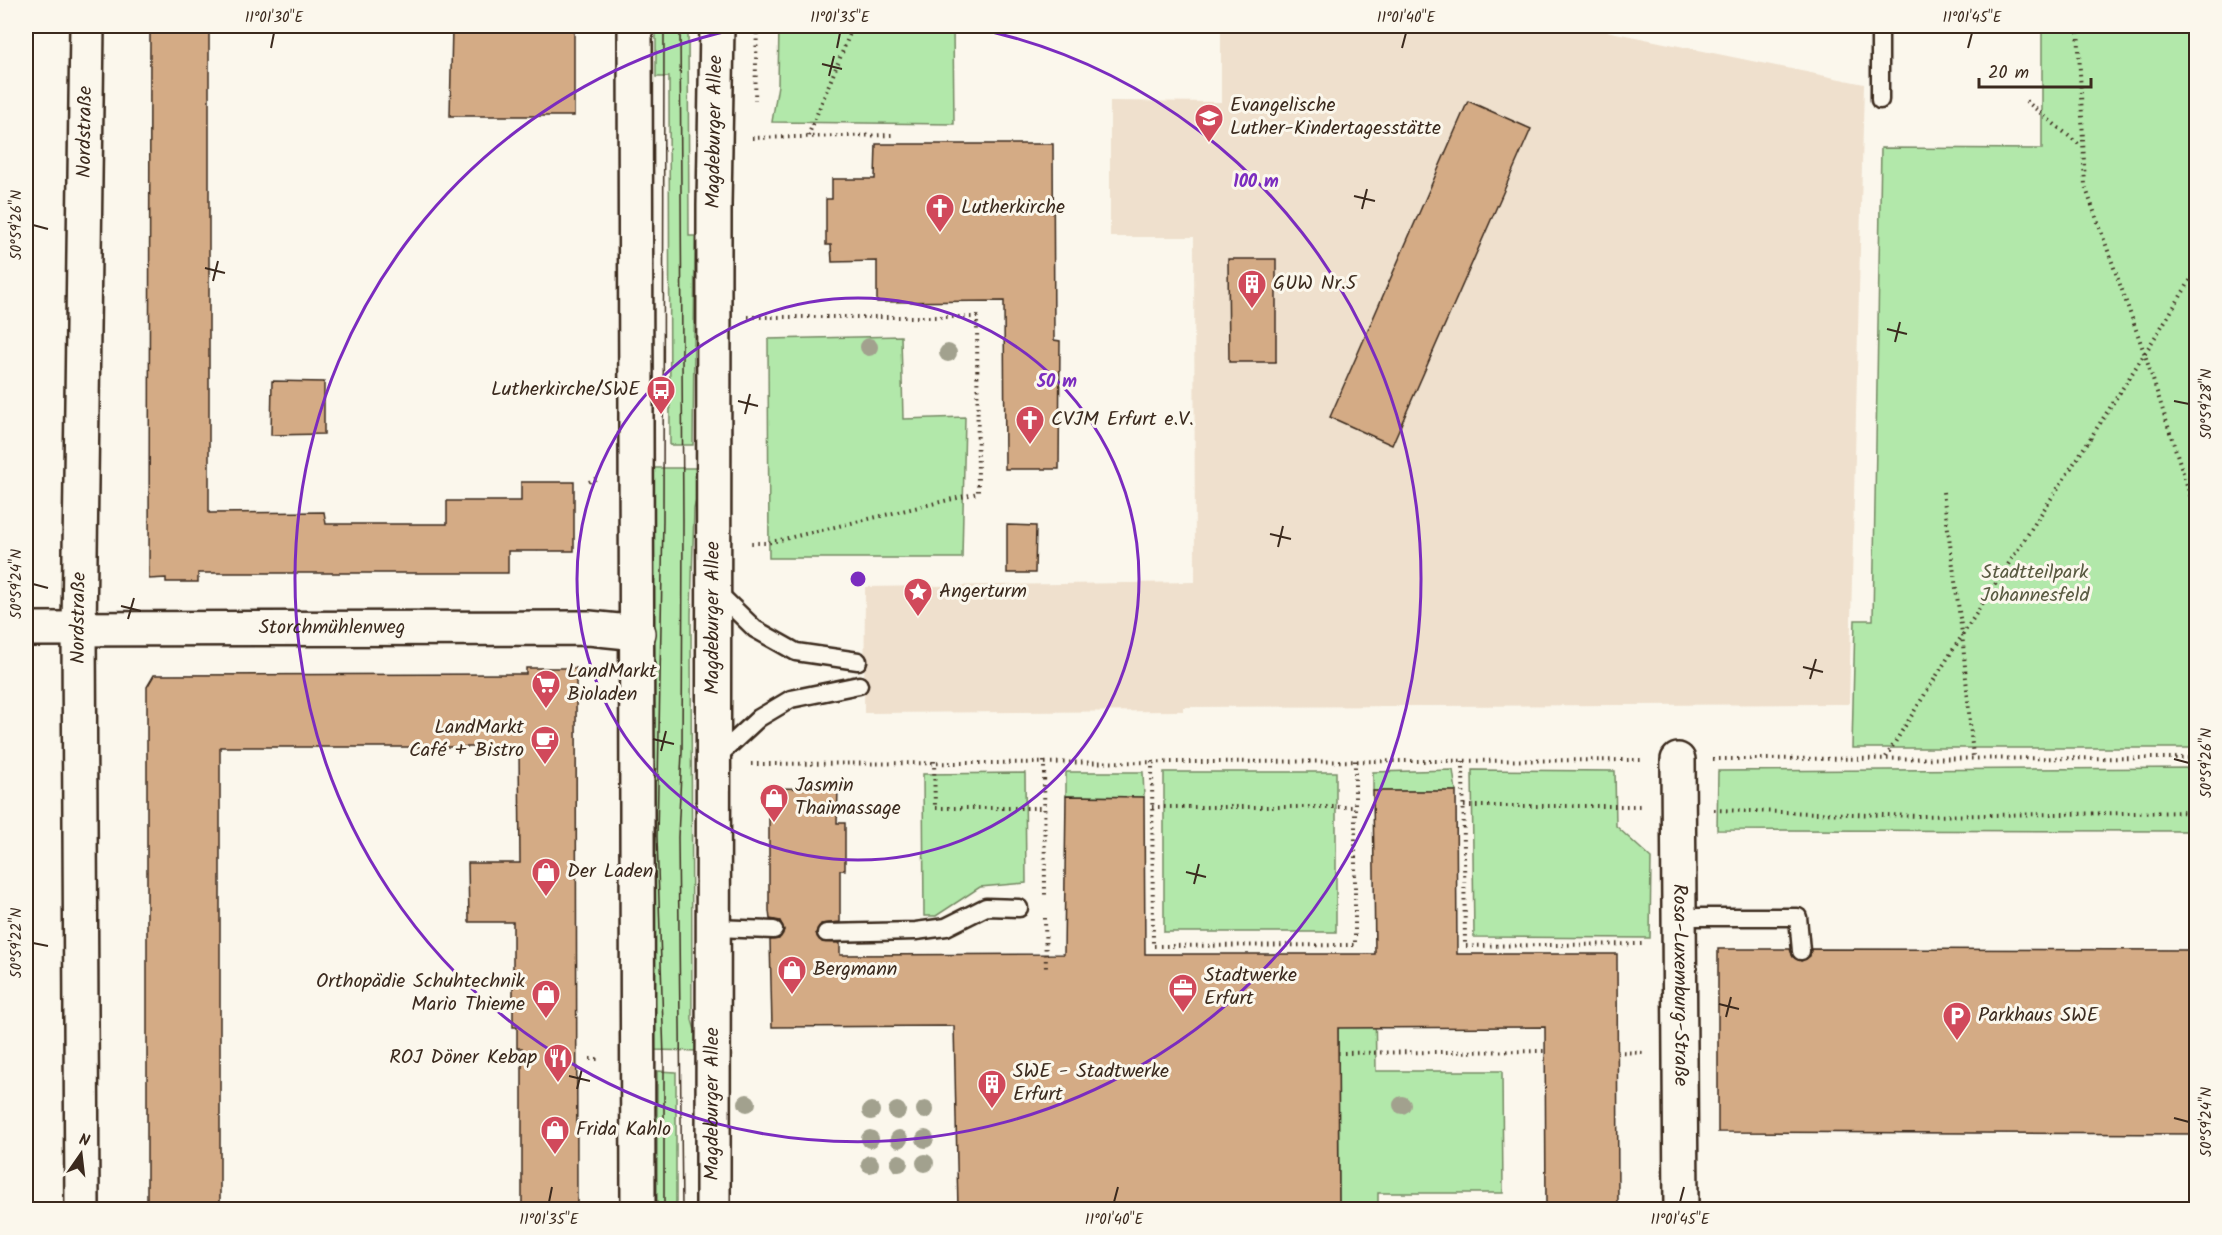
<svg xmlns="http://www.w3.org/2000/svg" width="2222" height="1235" viewBox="0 0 2222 1235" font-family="Kalam,sans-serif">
<rect width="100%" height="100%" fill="#fbf7ec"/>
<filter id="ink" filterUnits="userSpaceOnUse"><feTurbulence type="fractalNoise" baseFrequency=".0167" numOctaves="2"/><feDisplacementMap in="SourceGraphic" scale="12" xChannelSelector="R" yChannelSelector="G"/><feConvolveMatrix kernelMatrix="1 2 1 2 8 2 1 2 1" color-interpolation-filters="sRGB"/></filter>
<g filter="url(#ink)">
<path fill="#efe0cd" d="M1221,26H1582L1864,84L1849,704L1183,707V711L864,713L865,587L1195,582L1194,237H1110V101L1221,102Z"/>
<g fill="#b2e8aa" stroke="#768964" stroke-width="1.5">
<path d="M656,26H688L689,236H695L693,445H670L669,77H656Z"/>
<path d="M779,26H953L954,124L772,122L778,85Z"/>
<path d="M2042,26H2196V748H1852L1855,620H1873L1881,148L2042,149Z"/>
<path d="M901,336L903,419L965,417L962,558H769L768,339Z"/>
<path d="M643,468H702L694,509L691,614L692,1020L701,1051L651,1050Z"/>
<path d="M2196,768V831L1717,830L1718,771Z"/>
<path d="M1453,770L1456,791H1373V772Z"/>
<path d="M1472,770L1615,771L1616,826L1651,858L1650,938L1474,937Z"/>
<path d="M1066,772H1143L1144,797L1066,796Z"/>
<rect x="1164" y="772" width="172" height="160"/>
<path d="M1025,773L1026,883L980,887L936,916H924L923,774Z"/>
<path d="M1375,997L1376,1071H1502L1503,1193H1378V1209H1339L1338,998Z"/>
<path d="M657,1071L676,1072V1209H657Z"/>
</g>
<g fill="#d4ab85" stroke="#3b2a1e" stroke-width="1.5">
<path d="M150,26H209V513L324,512L326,524H447V501H521V482H574V551H508V573H198V582H166V578L149,579Z"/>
<path d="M515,26H574V116H450L452,27L515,28Z"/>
<path d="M1468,101L1531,129L1392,445L1330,417Z"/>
<path d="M876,144H1053L1054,340L1060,341L1059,469H1005L1004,301L877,302V261L832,262L831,245H826V199H832V179H875Z"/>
<path d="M1228,259H1276V362H1229Z"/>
<path d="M272,381L324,382V434L271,435Z"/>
<path d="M1007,525L1036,526L1035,573H1007Z"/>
<path d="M526,668H576L577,1209H522V1048H517V1027H513V922H469L468,863H520L519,747H220V1209H147V687L154,675L526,674Z"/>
<path d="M769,788L838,789L837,823H845V870H840V922L821,924L816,933L822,942L840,943V955L1064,954L1066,796L1144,797L1145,954H1375L1373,791H1456L1457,954H1617L1618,1209H1546L1545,1027L1338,1028L1339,1209H958L954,1026L772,1027L770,940L779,939L784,930L780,921L770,919L769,911Z"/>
<path d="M1718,949H1790L1793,957L1801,961L1810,956L1811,949L2196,950V1134L1718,1132Z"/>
</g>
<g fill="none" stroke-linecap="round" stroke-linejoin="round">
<g stroke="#3b2a1e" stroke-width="21">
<g id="service">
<path d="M1880,26V100"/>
<path d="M716,591L755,629L796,652L858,661"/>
<path d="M716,758L759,718L791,699L859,685"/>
<path d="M1678,917H1798L1801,951"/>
<path d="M714,928L774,930"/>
<path d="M826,933L916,931L946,927L986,907L1019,908"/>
</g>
</g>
<g stroke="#3b2a1e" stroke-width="38">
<g id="minor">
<path id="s1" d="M26,629L589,628L638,633"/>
<path id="s2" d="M1678,760L1681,1210"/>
<path id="s3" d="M82,1210L79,630L87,26"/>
</g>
</g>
<g stroke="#3b2a1e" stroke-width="38">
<g id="secondary">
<path d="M635,26L638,1210"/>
<path id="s4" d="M713,1210L714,205L717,26"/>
</g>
</g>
<g stroke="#3b2a1e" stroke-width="4" stroke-dasharray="1.5 4.5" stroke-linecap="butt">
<path d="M2078,26L2085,186L2145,355L2196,513"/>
<path d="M755,101L757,26"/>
<path d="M2026,101L2081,146"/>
<path d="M808,136L853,26"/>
<path d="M752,138L892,135"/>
<path d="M748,317H977L978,493L767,543H748"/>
<path d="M589,482L599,477"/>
<path d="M1943,492L1962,633L1973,757"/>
<path d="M1886,757C1986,593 2096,435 2196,271"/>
<path d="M1713,759L2196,758"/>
<path d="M934,761L935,808H1044"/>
<path d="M1044,761L1045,895"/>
<path d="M1152,761L1153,946L1355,945V760"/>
<path d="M1463,761L1465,946L1645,944"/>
<path d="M751,764L1643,760"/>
<path d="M1464,806H1643"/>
<path d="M1152,807H1355"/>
<path d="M1714,810L1919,816L2196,812"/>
<path d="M1045,918L1046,971"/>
<path d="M1617,1052L1646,1053"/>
<path d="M1338,1053L1545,1051"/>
<path d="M590,1059H601"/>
</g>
<use href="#service" stroke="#fbf7ec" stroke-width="16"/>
<use href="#minor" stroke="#fbf7ec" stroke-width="33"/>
<use href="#secondary" stroke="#fbf7ec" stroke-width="33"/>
<g stroke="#3b2a1e" stroke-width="1.5">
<path d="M680,26L683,521L682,752L678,837L682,1210"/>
<path d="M664,1210V1058L657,837L663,520L664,26"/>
</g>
</g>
<g fill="#a2a18e">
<circle cx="869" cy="347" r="9"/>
<circle cx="948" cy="353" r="9"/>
<circle cx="747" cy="1103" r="9"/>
<circle cx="1402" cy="1105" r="9"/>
<circle cx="925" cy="1110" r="9"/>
<circle cx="871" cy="1111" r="9"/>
<circle cx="897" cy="1111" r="9"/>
<circle cx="870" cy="1139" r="9"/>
<circle cx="899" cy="1139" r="9"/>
<circle cx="925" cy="1139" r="9"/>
<circle cx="899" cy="1163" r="9"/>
<circle cx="925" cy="1163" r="9"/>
<circle cx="870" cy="1164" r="9"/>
</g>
</g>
<path fill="none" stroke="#3b2a1e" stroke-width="2" d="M271,48L274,33M837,48L840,33M1402,48L1406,33M1968,48L1972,33M822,64L842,69M829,76L834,56M1354,196L1375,201M1362,209L1367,189M33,225L48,229M205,268L225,273M213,281L218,261M1887,329L1907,334M1895,342L1900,322M738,401L758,406M2174,401L2189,404M745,414L750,394M1270,534L1291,539M1278,547L1283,526M33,584L48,588M121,606L141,611M128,619L134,598M1803,667L1823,672M1810,679L1816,659M653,739L674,744M661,751L666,731M2174,759L2189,763M1186,872L1206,877M1194,884L1199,864M33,943L48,946M1719,1004L1739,1009M1726,1017L1731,997M569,1076L590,1081M577,1089L582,1069M2174,1118L2189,1122M549,1202L552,1187M1114,1202L1118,1187M1680,1202L1684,1187"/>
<g fill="none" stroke="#7b2cbf" stroke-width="3">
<circle cx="858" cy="579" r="281"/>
<path d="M965 26A563 563 0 1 1 751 26"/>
</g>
<defs>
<g id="school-pin" transform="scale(1.5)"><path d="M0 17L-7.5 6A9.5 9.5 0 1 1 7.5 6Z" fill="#d1495b" stroke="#fbf7ec"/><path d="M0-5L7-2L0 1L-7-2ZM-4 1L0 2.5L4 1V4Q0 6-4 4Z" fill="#fff"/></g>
<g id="church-pin" transform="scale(1.5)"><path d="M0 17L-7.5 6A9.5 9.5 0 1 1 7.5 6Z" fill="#d1495b" stroke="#fbf7ec"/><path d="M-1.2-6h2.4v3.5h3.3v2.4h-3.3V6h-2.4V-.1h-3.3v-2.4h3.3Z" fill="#fff"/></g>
<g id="building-pin" transform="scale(1.5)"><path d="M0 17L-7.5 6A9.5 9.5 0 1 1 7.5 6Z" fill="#d1495b" stroke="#fbf7ec"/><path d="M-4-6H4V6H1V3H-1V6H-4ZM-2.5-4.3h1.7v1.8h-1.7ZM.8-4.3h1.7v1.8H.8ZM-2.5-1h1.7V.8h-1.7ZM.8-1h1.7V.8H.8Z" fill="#fff"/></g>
<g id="bus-pin" transform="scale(1.5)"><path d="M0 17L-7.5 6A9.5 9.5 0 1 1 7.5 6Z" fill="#d1495b" stroke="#fbf7ec"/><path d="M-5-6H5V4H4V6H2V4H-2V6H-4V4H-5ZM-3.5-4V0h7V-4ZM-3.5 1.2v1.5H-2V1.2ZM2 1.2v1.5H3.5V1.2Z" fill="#fff"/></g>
<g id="sight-pin" transform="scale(1.5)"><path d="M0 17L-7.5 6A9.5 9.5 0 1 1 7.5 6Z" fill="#d1495b" stroke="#fbf7ec"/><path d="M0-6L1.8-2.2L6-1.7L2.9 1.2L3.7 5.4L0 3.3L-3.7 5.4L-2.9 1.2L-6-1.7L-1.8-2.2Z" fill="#fff"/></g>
<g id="supermarket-pin" transform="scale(1.5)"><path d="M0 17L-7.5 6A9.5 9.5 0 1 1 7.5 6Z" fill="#d1495b" stroke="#fbf7ec"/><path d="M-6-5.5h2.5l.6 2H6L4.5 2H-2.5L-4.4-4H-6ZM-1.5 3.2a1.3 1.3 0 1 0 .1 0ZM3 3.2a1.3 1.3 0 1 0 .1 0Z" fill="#fff"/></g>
<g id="cafe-pin" transform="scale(1.5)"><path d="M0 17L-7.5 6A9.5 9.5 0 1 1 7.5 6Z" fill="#d1495b" stroke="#fbf7ec"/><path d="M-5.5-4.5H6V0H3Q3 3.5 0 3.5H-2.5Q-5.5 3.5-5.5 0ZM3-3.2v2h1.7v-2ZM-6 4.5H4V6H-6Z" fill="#fff"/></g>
<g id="shop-pin" transform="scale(1.5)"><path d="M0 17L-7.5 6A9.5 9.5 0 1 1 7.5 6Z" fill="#d1495b" stroke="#fbf7ec"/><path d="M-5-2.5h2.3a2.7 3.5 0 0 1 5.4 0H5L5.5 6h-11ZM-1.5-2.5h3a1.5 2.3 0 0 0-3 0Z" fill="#fff"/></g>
<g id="office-pin" transform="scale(1.5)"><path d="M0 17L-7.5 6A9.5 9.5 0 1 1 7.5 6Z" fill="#d1495b" stroke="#fbf7ec"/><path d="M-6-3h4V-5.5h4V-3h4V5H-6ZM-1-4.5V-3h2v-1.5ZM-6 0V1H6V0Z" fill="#fff"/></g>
<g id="parking-pin" transform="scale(1.5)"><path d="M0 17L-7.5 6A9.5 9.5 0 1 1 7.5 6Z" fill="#d1495b" stroke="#fbf7ec"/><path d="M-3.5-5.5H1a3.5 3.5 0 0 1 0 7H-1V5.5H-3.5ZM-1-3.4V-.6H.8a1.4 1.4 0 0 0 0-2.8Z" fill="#fff"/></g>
<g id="restaurant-pin" transform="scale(1.5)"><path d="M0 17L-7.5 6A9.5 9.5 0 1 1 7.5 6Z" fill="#d1495b" stroke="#fbf7ec"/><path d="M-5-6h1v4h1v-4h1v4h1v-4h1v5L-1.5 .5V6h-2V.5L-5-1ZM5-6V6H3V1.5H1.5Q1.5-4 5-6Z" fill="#fff"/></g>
</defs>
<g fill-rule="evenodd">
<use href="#school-pin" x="1209" y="118"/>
<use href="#church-pin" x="940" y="208"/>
<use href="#building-pin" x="1252" y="284"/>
<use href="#bus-pin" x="661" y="390"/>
<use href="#church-pin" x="1030" y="420"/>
<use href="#sight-pin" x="918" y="592"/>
<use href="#supermarket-pin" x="546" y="684"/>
<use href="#cafe-pin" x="545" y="740"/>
<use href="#shop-pin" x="774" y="798"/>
<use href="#shop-pin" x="546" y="872"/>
<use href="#shop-pin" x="792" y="970"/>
<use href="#office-pin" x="1183" y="988"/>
<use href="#shop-pin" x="546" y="994"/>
<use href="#parking-pin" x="1957" y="1016"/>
<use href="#restaurant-pin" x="558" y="1058"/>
<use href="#building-pin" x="992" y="1084"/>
<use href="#shop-pin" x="555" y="1130"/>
</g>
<g text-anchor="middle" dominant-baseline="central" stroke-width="6" stroke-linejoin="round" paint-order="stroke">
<g font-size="20" fill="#3b2a1e" stroke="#fbf7ec" text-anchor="start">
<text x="1230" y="106">Evangelische<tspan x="1230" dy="23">Luther-Kindertagesstätte</tspan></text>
<text x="961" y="208">Lutherkirche</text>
<text x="1273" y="284">GUW Nr.5</text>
<text x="640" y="390" text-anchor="end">Lutherkirche/SWE</text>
<text x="1051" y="420">CVJM Erfurt e.V.</text>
<text x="939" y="592">Angerturm</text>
<text x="567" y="672">LandMarkt<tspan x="567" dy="23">Bioladen</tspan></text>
<text x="524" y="728" text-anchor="end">LandMarkt<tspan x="524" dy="23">Café + Bistro</tspan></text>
<text x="795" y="786">Jasmin<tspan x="795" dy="23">Thaimassage</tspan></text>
<text x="567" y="872">Der Laden</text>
<text x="813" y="970">Bergmann</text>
<text x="1204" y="976">Stadtwerke<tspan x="1204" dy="23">Erfurt</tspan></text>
<text x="525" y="982" text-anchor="end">Orthopädie Schuhtechnik<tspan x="525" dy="23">Mario Thieme</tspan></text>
<text x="1978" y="1016">Parkhaus SWE</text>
<text x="537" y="1058" text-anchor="end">ROJ Döner Kebap</text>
<text x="1013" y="1072">SWE - Stadtwerke<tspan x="1013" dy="23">Erfurt</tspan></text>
<text x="576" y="1130">Frida Kahlo</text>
</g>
<g font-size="20" fill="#3b2a1e" stroke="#fbf7ec">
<text stroke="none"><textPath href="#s3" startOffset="1078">Nordstraße</textPath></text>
<text stroke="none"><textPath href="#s4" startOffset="1078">Magdeburger Allee</textPath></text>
<text stroke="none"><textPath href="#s3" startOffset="592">Nordstraße</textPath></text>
<text stroke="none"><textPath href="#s4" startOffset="592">Magdeburger Allee</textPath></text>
<text stroke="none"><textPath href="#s1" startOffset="306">Storchmühlenweg</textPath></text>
<text stroke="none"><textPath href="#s2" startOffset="225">Rosa-Luxemburg-Straße</textPath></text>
<text stroke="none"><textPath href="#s4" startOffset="106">Magdeburger Allee</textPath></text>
</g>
<g font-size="20" fill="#595a41" stroke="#fbf7ec">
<text x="2035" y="573">Stadtteilpark<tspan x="2035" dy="23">Johannesfeld</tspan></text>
</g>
</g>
<circle cx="858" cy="579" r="9" fill="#7b2cbf" stroke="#fbf7ec" stroke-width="3"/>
<g font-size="18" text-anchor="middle" font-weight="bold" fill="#7b2cbf" stroke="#fbf7ec" stroke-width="6" stroke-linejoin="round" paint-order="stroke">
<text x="1256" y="187">100 m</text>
<text x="1057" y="387">50 m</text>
</g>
<rect width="2222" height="1235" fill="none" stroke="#fbf7ec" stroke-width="66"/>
<g transform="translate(81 1154) rotate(14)" stroke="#fbf7ec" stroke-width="4.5" paint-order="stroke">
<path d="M0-4.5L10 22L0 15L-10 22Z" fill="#3b2a1e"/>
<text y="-9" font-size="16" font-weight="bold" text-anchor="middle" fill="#3b2a1e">N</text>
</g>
<path d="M1979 78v9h112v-9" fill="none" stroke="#3b2a1e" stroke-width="3"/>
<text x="1988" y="78" font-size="18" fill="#3b2a1e" stroke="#fbf7ec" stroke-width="4.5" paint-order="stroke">20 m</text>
<rect x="33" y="33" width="2156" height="1169" fill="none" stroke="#3b2a1e" stroke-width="2"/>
<g font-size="15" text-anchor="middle" fill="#3b2a1e">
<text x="274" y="22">11°01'30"E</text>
<text x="840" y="22">11°01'35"E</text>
<text x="1406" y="22">11°01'40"E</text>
<text x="1972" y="22">11°01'45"E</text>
<text transform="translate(16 225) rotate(-90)" y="5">50°59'26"N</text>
<text transform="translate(2206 404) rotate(-90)" y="5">50°59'28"N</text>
<text transform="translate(16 584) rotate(-90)" y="5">50°59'24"N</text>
<text transform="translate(2206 763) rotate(-90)" y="5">50°59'26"N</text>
<text transform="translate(16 943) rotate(-90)" y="5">50°59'22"N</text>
<text transform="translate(2206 1122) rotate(-90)" y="5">50°59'24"N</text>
<text x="549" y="1224">11°01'35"E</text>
<text x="1114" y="1224">11°01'40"E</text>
<text x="1680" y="1224">11°01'45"E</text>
</g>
</svg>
